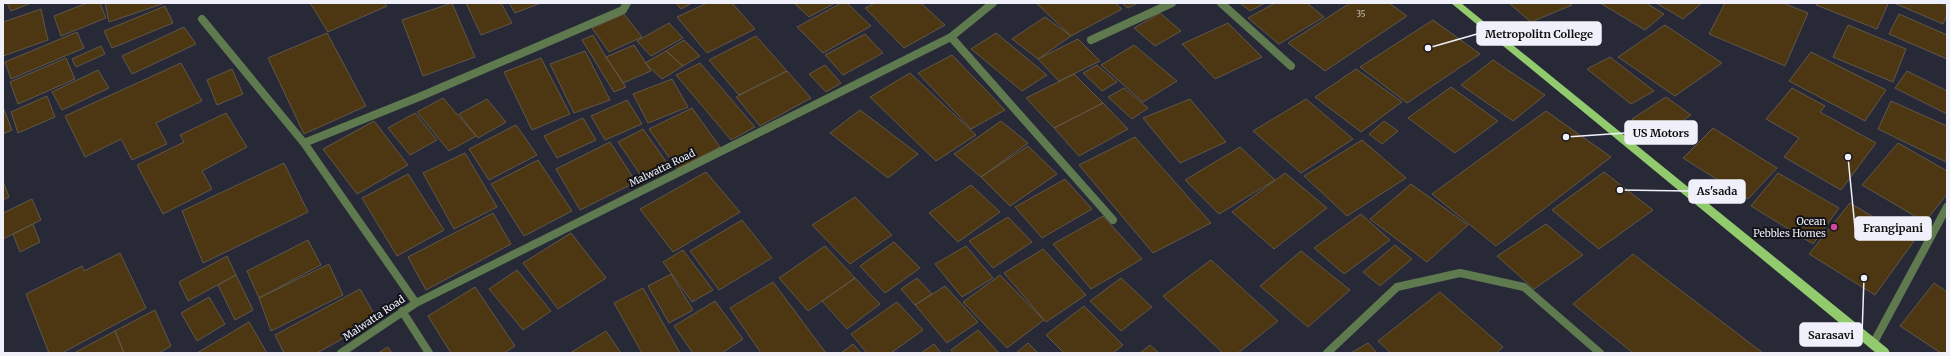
<svg xmlns="http://www.w3.org/2000/svg" width="1950" height="356" font-family="Merriweather,serif">
	<rect width="100%" height="100%" fill="#282936"/>
	<!-- building -->
	<path fill="#4c3712" stroke="#60574a" d="M 7,3 L 31,3 L 11,11 Z
		M 87,3 L 100,3 L 106,18 L 61,36 L 54,16 Z
		M 105,3 L 165,3 L 109,22 Z
		M 310,3 L 384,3 L 387,6 L 328,32 Z
		M 452,3 L 475,57 L 423,76 L 402,20 Z
		M 466,3 L 501,3 L 512,23 L 481,35 Z
		M 509,3 L 541,3 L 515,13 Z
		M 676,3 L 692,3 L 681,9 Z
		M 707,3 L 732,3 L 755,29 L 707,53 L 677,17 Z
		M 794,3 L 835,3 L 809,17 Z
		M 841,3 L 847,3 L 871,26 L 823,53 L 797,27 Z
		M 875,3 L 921,3 L 945,25 L 904,48 L 865,8 Z
		M 1036,3 L 1115,3 L 1122,9 L 1071,36 Z
		M 1122,3 L 1138,3 L 1128,8 Z
		M 1240,3 L 1265,3 L 1250,11 Z
		M 1275,3 L 1307,3 L 1324,17 L 1279,44 L 1248,18 Z
		M 1350,3 L 1389,3 L 1407,16 L 1325,71 L 1288,43 Z
		M 1509,3 L 1569,3 L 1572,5 L 1531,22 Z
		M 1600,3 L 1646,3 L 1664,14 L 1645,30 Z
		M 1656,3 L 1702,3 L 1683,19 Z
		M 1725,3 L 1783,3 L 1808,13 L 1785,66 L 1709,34 Z
		M 1817,3 L 1886,3 L 1888,4 L 1877,29 L 1816,5 Z
		M 1894,3 L 1941,3 L 1947,6 L 1947,15 L 1943,24 Z
		M 165,6 L 173,23 L 112,48 L 104,31 Z
		M 41,9 L 48,40 L 3,56 L 3,22 Z
		M 1160,13 L 1181,31 L 1155,46 L 1134,28 Z
		M 624,14 L 642,37 L 609,52 L 592,28 Z
		M 1899,14 L 1947,35 L 1947,59 L 1889,34 Z
		M 1045,17 L 1071,36 L 1038,59 L 1012,39 Z
		M 1433,20 L 1480,54 L 1407,103 L 1360,67 Z
		M 669,23 L 683,38 L 651,56 L 637,41 Z
		M 1228,23 L 1262,57 L 1215,79 L 1182,44 Z
		M 1665,25 L 1722,63 L 1675,96 L 1618,57 Z
		M 1848,25 L 1906,49 L 1893,82 L 1833,57 Z
		M 184,27 L 196,44 L 132,74 L 122,56 Z
		M 77,32 L 84,48 L 11,79 L 5,62 Z
		M 327,33 L 366,106 L 304,134 L 268,58 Z
		M 996,33 L 1047,75 L 1022,91 L 971,49 Z
		M 865,34 L 883,53 L 843,75 L 825,55 Z
		M 593,35 L 606,57 L 626,87 L 614,92 L 582,40 Z
		M 756,36 L 787,71 L 739,95 L 709,60 Z
		M 1078,39 L 1100,61 L 1059,81 L 1038,59 Z
		M 684,40 L 700,56 L 683,66 L 666,51 Z
		M 634,45 L 651,71 L 623,83 L 606,57 Z
		M 1134,45 L 1177,81 L 1143,102 L 1101,65 Z
		M 101,46 L 105,54 L 76,67 L 72,59 Z
		M 585,51 L 610,100 L 574,113 L 550,64 Z
		M 666,51 L 683,66 L 662,79 L 645,63 Z
		M 1811,52 L 1886,90 L 1865,121 L 1789,81 Z
		M 952,55 L 1005,110 L 971,129 L 918,73 Z
		M 1610,57 L 1654,91 L 1631,104 L 1587,69 Z
		M 66,58 L 75,79 L 18,104 L 10,82 Z
		M 541,58 L 570,114 L 532,130 L 504,72 Z
		M 1493,60 L 1545,95 L 1513,121 L 1461,85 Z
		M 181,63 L 202,101 L 156,123 L 167,144 L 132,160 L 121,139 L 85,157 L 65,116 Z
		M 700,63 L 755,127 L 731,140 L 676,75 Z
		M 825,65 L 841,83 L 826,92 L 809,74 Z
		M 1097,65 L 1117,82 L 1102,91 L 1083,73 Z
		M 232,69 L 243,94 L 217,105 L 207,80 Z
		M 1356,69 L 1402,102 L 1361,132 L 1315,97 Z
		M 98,70 L 109,88 L 62,110 L 52,92 Z
		M 787,71 L 811,98 L 760,126 L 736,97 Z
		M 1907,71 L 1947,91 L 1947,114 L 1895,88 Z
		M 910,73 L 976,135 L 936,161 L 870,97 Z
		M 1074,74 L 1103,103 L 1054,128 L 1026,98 Z
		M 672,79 L 688,107 L 648,123 L 633,94 Z
		M 1451,87 L 1498,121 L 1455,153 L 1408,118 Z
		M 1124,88 L 1148,108 L 1132,119 L 1108,97 Z
		M 1792,88 L 1825,106 L 1820,112 L 1876,143 L 1841,190 L 1784,157 L 1799,138 L 1766,119 Z
		M 47,96 L 55,117 L 18,133 L 11,112 Z
		M 1666,97 L 1691,115 L 1657,138 L 1632,119 Z
		M 443,98 L 476,136 L 449,151 L 417,112 Z
		M 487,99 L 506,122 L 478,138 L 459,114 Z
		M 1190,99 L 1226,142 L 1180,163 L 1143,118 Z
		M 1306,99 L 1353,139 L 1301,173 L 1253,131 Z
		M 627,100 L 642,124 L 605,140 L 591,116 Z
		M 1891,101 L 1947,126 L 1946,162 L 1878,129 Z
		M 1103,103 L 1128,129 L 1079,156 L 1054,128 Z
		M 3,107 L 12,130 L 3,134 Z
		M 692,108 L 720,147 L 677,169 L 649,129 Z
		M 860,110 L 918,154 L 888,178 L 830,133 Z
		M 1546,111 L 1611,157 L 1496,246 L 1432,194 Z
		M 226,113 L 247,147 L 202,171 L 212,189 L 163,214 L 137,165 L 184,142 L 180,135 Z
		M 415,113 L 437,140 L 410,155 L 388,128 Z
		M 583,118 L 596,140 L 557,158 L 544,136 Z
		M 374,121 L 408,165 L 357,194 L 323,149 Z
		M 1001,121 L 1028,143 L 981,177 L 954,154 Z
		M 1384,121 L 1398,131 L 1382,144 L 1369,134 Z
		M 516,125 L 537,155 L 489,180 L 469,149 Z
		M 1713,128 L 1777,168 L 1748,199 L 1683,158 Z
		M 643,129 L 670,167 L 644,180 L 618,142 Z
		M 1135,137 L 1211,223 L 1153,253 L 1079,165 Z
		M 1362,140 L 1406,178 L 1347,216 L 1304,176 Z
		M 610,142 L 636,182 L 580,210 L 556,169 Z
		M 1898,143 L 1947,171 L 1947,194 L 1925,222 L 1862,185 Z
		M 1028,146 L 1057,174 L 1010,206 L 981,177 Z
		M 1240,147 L 1275,180 L 1219,214 L 1185,180 Z
		M 465,153 L 497,207 L 454,229 L 423,173 Z
		M 538,160 L 572,211 L 524,236 L 491,184 Z
		M 284,163 L 308,212 L 203,263 L 182,211 Z
		M 706,172 L 740,212 L 673,252 L 640,209 Z
		M 1604,172 L 1653,210 L 1599,249 L 1552,210 Z
		M 1285,173 L 1327,208 L 1274,249 L 1232,212 Z
		M 1778,173 L 1839,208 L 1813,244 L 1751,206 Z
		M 408,174 L 444,230 L 397,256 L 362,198 Z
		M 1065,179 L 1092,209 L 1042,238 L 1015,207 Z
		M 3,181 L 9,197 L 3,200 Z
		M 1411,184 L 1468,225 L 1427,262 L 1370,219 Z
		M 971,185 L 1000,212 L 958,242 L 929,213 Z
		M 855,197 L 892,235 L 850,264 L 812,225 Z
		M 32,199 L 41,220 L 3,239 L 3,213 Z
		M 1850,203 L 1914,241 L 1875,295 L 1809,254 Z
		M 493,213 L 511,244 L 426,290 L 408,257 Z
		M 1361,214 L 1390,240 L 1344,274 L 1314,248 Z
		M 1103,216 L 1142,259 L 1091,289 L 1053,244 Z
		M 1008,217 L 1032,242 L 993,268 L 969,241 Z
		M 742,220 L 772,258 L 719,290 L 690,251 Z
		M 33,224 L 40,242 L 20,252 L 13,234 Z
		M 1546,224 L 1583,255 L 1534,289 L 1497,256 Z
		M 571,233 L 606,278 L 558,309 L 523,263 Z
		M 308,240 L 321,265 L 259,298 L 247,271 Z
		M 894,242 L 920,268 L 885,293 L 860,266 Z
		M 1395,245 L 1412,259 L 1380,286 L 1363,272 Z
		M 825,246 L 855,278 L 808,311 L 779,278 Z
		M 966,246 L 993,278 L 962,297 L 935,264 Z
		M 1043,249 L 1086,295 L 1046,322 L 1004,273 Z
		M 683,250 L 713,290 L 692,302 L 663,262 Z
		M 1301,251 L 1350,290 L 1308,327 L 1260,286 Z
		M 120,253 L 146,308 L 62,353 L 49,353 L 26,294 L 82,266 L 84,271 Z
		M 1633,254 L 1763,353 L 1633,353 L 1573,304 Z
		M 227,256 L 236,275 L 188,301 L 179,282 Z
		M 1211,260 L 1278,321 L 1238,353 L 1223,353 L 1163,296 Z
		M 329,264 L 343,295 L 271,331 L 259,298 Z
		M 517,270 L 551,311 L 523,330 L 489,289 Z
		M 671,274 L 693,310 L 669,323 L 648,286 Z
		M 236,275 L 253,310 L 235,320 L 218,285 Z
		M 1000,275 L 1044,320 L 1007,348 L 963,302 Z
		M 855,278 L 880,304 L 847,329 L 822,301 Z
		M 917,278 L 932,294 L 915,305 L 901,289 Z
		M 1121,278 L 1152,307 L 1121,331 L 1090,301 Z
		M 773,282 L 826,353 L 761,353 L 730,308 Z
		M 1934,283 L 1947,292 L 1947,353 L 1941,353 L 1900,326 Z
		M 945,286 L 978,322 L 947,343 L 915,305 Z
		M 475,287 L 515,346 L 504,353 L 451,353 L 428,316 Z
		M 643,288 L 680,353 L 642,353 L 614,303 Z
		M 360,289 L 377,319 L 317,353 L 284,353 L 275,335 Z
		M 1440,292 L 1503,347 L 1496,353 L 1391,353 L 1378,341 Z
		M 209,297 L 225,324 L 197,341 L 181,313 Z
		M 715,301 L 743,339 L 722,353 L 693,353 L 674,326 Z
		M 897,302 L 923,330 L 891,353 L 867,353 L 851,334 Z
		M 1084,306 L 1123,345 L 1113,353 L 1064,353 L 1046,335 Z
		M 155,310 L 171,346 L 159,353 L 124,353 L 115,331 Z
		M 249,322 L 267,353 L 197,353 Z
		M 978,330 L 999,353 L 953,353 L 951,350 Z
		M 115,331 L 124,353 L 74,353 Z
		M 606,331 L 621,353 L 570,353 Z
		M 1028,343 L 1038,353 L 1016,353 Z
		M 1368,343 L 1377,353 L 1351,353 Z
		M 853,344 L 861,353 L 841,353 Z
		M 934,344 L 941,353 L 921,353 Z
		M 1150,345 L 1159,353 L 1140,353 Z
		M 388,347 L 392,353 L 378,353 Z"/>
	<g fill="none" stroke-linecap="round" stroke-linejoin="round">
		<!-- street -->
		<path stroke="#5f7a4f" stroke-width="8" d="M 1221,3 L 1291,66
			M 202,19 L 304,143 L 416,303
			M 951,37 L 1113,220
			M 1091,40 L 1172,3
			M 304,143 L 419,97 L 623,10 L 627,3
			M 402,311 L 429,353
			M 1873,344 L 1947,207
			M 341,353 L 416,303 L 951,37 L 993,3
			M 1327,353 L 1397,287 L 1460,273 L 1524,287 L 1600,353"/>
		<!-- primary -->
		<path fill="#92cb6e" fill-rule="evenodd" d="M 1451,3 L 1461,3 L 1888,349 L 1890,353 L 1876,353 Z"/>
	</g>
	<!-- markers -->
	<circle fill="#d1479c" stroke="#121218" stroke-width="1.5" cx="1834" cy="227" r="4"/>
	<g text-anchor="middle" dominant-baseline="central" stroke-width="4" stroke-linejoin="round" paint-order="stroke">
		<!-- number labels -->
		<g font-size="8" fill="#c6c2bf">
			<text x="1361" y="14">35</text>
		</g>
		<!-- street labels -->
		<g font-size="10" fill="#eff0f9" stroke="#121218">
			<text transform="translate(662 168) rotate(-26)">Malwatta Road</text>
			<text transform="translate(374 318) rotate(-34)">Malwatta Road</text>
		</g>
		<!-- poi labels -->
		<g font-size="10" fill="#eff0f9" stroke="#121218" text-anchor="end">
			<text x="1826" y="221">Ocean<tspan x="1826" dy="12">Pebbles Homes</tspan></text>
		</g>
	</g>
	<!-- callouts -->
	<path fill="none" stroke="#eff0f9" stroke-width="1.5" d="M1428 48L1477 34M1566 137L1625 133M1620 190L1689 191M1848 157L1855 228M1864 278L1862 335"/>
	<g fill="#eff0f9" stroke="#121218" stroke-width="1.5">
		<circle cx="1428" cy="48" r="4"/>
		<circle cx="1566" cy="137" r="4"/>
		<circle cx="1620" cy="190" r="4"/>
		<circle cx="1848" cy="157" r="4"/>
		<circle cx="1864" cy="278" r="4"/>
	</g>
	<g fill="#eff0f9" stroke="#eff0f9" stroke-width="1.5">
		<rect x="1477" y="22" width="124" height="23" rx="4"/>
		<rect x="1625" y="121" width="72" height="23" rx="4"/>
		<rect x="1689" y="180" width="56" height="23" rx="4"/>
		<rect x="1855" y="217" width="76" height="23" rx="4"/>
		<rect x="1800" y="323" width="62" height="23" rx="4"/>
	</g>
	<g font-size="11" text-anchor="middle" font-weight="bold" fill="#111">
		<text x="1539" y="38">Metropolitn College</text>
		<text x="1661" y="137">US Motors</text>
		<text x="1717" y="195">As'sada</text>
		<text x="1893" y="232">Frangipani</text>
		<text x="1831" y="339">Sarasavi</text>
	</g>
	<!-- border -->
	<rect width="1950" height="356" fill="none" stroke="#eff0f9" stroke-width="8"/>
</svg>
